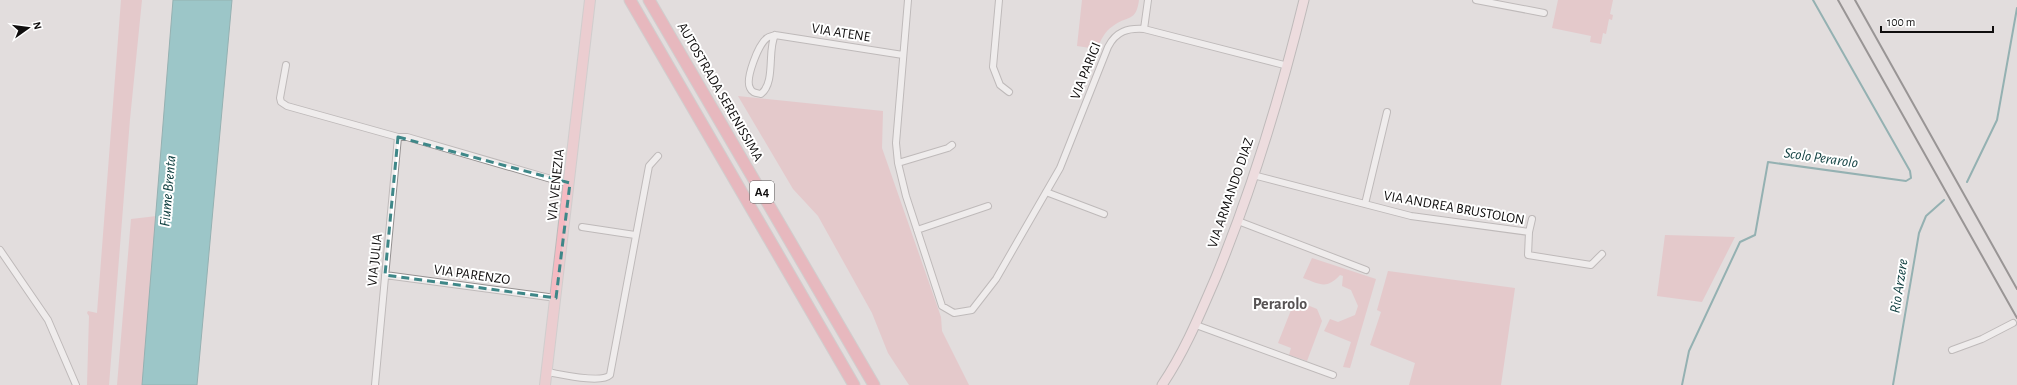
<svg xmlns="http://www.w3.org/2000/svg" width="2017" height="385" font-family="'Alegreya Sans',sans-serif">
	<rect width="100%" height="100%" fill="#e2dddd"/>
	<!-- green -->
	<path fill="#e6b1b7" d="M 121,0 L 142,0 L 130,119 L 109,385 L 87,385 L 89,316 L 87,313 L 88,311 L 97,313 Z
		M 1082,0 L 1139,0 C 1136,23 1127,15 1113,26 C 1104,32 1101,40 1097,49 L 1077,46 Z
		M 1558,0 L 1613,0 L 1610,14 L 1613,15 L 1612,20 L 1609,19 L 1606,34 L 1603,33 L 1601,44 L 1590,42 L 1591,36 L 1552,28 Z
		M 738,96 L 883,111 L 882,148 L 941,317 L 942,331 L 969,385 L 909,385 L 888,353 L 872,313 L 818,216 L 793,189 Z
		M 157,216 L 142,385 L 117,385 L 131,219 Z
		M 1665,235 L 1735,237 L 1702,302 L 1657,296 Z
		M 1312,258 L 1376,279 L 1350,368 L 1343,367 L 1351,342 L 1324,331 L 1330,319 L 1338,322 L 1355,315 L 1358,306 L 1351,290 L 1342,286 L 1343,276 L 1340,275 C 1326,290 1320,284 1303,278 Z
		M 1388,271 L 1515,288 L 1501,385 L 1409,385 L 1415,363 L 1370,345 L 1381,312 L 1377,310 Z
		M 1295,300 L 1317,309 L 1322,321 L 1307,361 L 1289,355 L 1291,348 L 1278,343 Z"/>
	<!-- water -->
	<path fill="#48acaf" stroke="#377c7e" d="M 173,0 L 232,0 L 197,385 L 142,385 Z"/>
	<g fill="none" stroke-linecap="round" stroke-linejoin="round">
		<!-- stream -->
		<path stroke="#377c7e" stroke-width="2" d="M 1967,182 L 1997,120 L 2017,8
			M 1682,385 L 1689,351 L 1740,242 L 1755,235 L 1768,162 L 1906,181 L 1911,178 L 1910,171 L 1813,0
			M 1893,385 L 1919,233 L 1926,216 L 1944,200"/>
		<defs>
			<path id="street" d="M 908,0 L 896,143 L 898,163 L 906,196 L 942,306 L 954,313 L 972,310 L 996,279 L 1060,168 L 1108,47 C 1116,31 1128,28 1144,29 L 1288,66
				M 999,0 L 993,67 L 1000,85 L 1009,92
				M 1476,0 L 1544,13
				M 1144,29 L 1148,0
				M 775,35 C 767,50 776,82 761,94 C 756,93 752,93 750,88 C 745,79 758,45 767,38 C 769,36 773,36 775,35 L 903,55
				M 286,65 L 280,98 L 281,102 L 287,106 L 398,137 L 407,137 L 558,181 L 570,183
				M 898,163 L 948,148 L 952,145
				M 1253,175 L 1411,216 L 1529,232 L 1528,255 L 1591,265 L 1602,254
				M 1046,192 L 1104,214
				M 1365,204 L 1387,112
				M 1238,221 L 1366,270
				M 582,227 L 635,235
				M 917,230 L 988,206
				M 1529,232 L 1532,219
				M 0,250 L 48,320 L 76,385
				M 385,275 L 556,298
				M 1196,325 L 1333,375
				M 1952,350 L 1982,339 L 2013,323
				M 547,372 C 560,374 601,384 610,375 L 649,166 L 658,156
				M 375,385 L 398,137"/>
			<path id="secondary" d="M 1162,385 C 1185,351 1200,314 1216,277 C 1253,187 1281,94 1304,0"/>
			<path id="primary" d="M 545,385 L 590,0"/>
			<path id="highway" d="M 630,0 L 854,385
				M 649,0 L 874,385"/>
		</defs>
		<!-- street casing -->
		<use href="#street" stroke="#949090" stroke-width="8"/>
		<!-- secondary casing -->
		<use href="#secondary" stroke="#949090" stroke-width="11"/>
		<!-- primary casing -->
		<use href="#primary" stroke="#bcbbbb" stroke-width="12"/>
		<!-- highway casing -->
		<use href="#highway" stroke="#bcbbbb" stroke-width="13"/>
		<!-- street -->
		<use href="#street" stroke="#fff" stroke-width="6"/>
		<!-- secondary -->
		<use href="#secondary" stroke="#fadce1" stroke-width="9"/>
		<!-- primary -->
		<use href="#primary" stroke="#f5bac2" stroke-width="10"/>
		<!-- highway -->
		<use href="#highway" stroke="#ee8c9a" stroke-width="11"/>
		<!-- rail -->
		<path stroke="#413f3f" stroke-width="2" d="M 1838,0 L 2017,318
			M 1855,0 L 2017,289"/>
	</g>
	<!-- marked area -->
	<path d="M0 0H2017V385H0ZM 398,137 L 570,183 L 556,298 L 385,275 Z" fill="#e2dddd" fill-opacity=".55" fill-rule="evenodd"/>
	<path fill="none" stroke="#3e8788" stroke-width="3" stroke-dasharray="8 5" stroke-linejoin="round" d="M 398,137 L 570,183 L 556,298 L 385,275 Z"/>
	<g text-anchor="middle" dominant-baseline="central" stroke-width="4" stroke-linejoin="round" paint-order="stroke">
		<!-- shield labels -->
		<rect fill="#fff" stroke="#575656" stroke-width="1" x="750" y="181" width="24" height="22" rx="3"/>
		<g font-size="13" font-weight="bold" fill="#0f0d0d">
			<text x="762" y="192">A4</text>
		</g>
		<!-- street labels -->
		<g font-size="14" fill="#0f0d0d" stroke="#fff">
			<text transform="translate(841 33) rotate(9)">VIA ATENE</text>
			<text transform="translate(1086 71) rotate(-68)">VIA PARIGI</text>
			<text transform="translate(720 92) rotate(60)">AUTOSTRADA SERENISSIMA</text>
			<text transform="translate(556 185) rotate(-84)">VIA VENEZIA</text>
			<text transform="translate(1231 193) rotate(-71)">VIA ARMANDO DIAZ</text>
			<text transform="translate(1454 208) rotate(10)">VIA ANDREA BRUSTOLON</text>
			<text transform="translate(375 260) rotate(-84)">VIA JULIA</text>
			<text transform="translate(472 275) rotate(8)">VIA PARENZO</text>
		</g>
		<!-- water labels -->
		<g font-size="15" font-style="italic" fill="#114041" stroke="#fff">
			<text transform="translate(1821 158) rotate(8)">Scolo Perarolo</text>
			<text transform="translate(168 191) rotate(-85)">Fiume Brenta</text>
			<text transform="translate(1899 286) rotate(-81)">Rio Arzere</text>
		</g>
		<!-- quarter labels -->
		<g font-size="16" font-weight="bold" fill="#565253" stroke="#fff">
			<text x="1280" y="304">Perarolo</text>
		</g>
	</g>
	<!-- north arrow -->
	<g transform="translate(28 28) rotate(76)" stroke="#ffffff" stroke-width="3" paint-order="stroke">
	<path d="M0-3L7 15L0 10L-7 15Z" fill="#0f0d0d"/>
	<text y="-6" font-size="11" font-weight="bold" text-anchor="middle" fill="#0f0d0d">N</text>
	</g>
	<!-- scale -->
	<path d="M1881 26v6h112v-6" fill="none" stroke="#0f0d0d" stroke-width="2"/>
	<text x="1887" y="26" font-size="12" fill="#0f0d0d" stroke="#ffffff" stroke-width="3" paint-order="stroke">100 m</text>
</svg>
